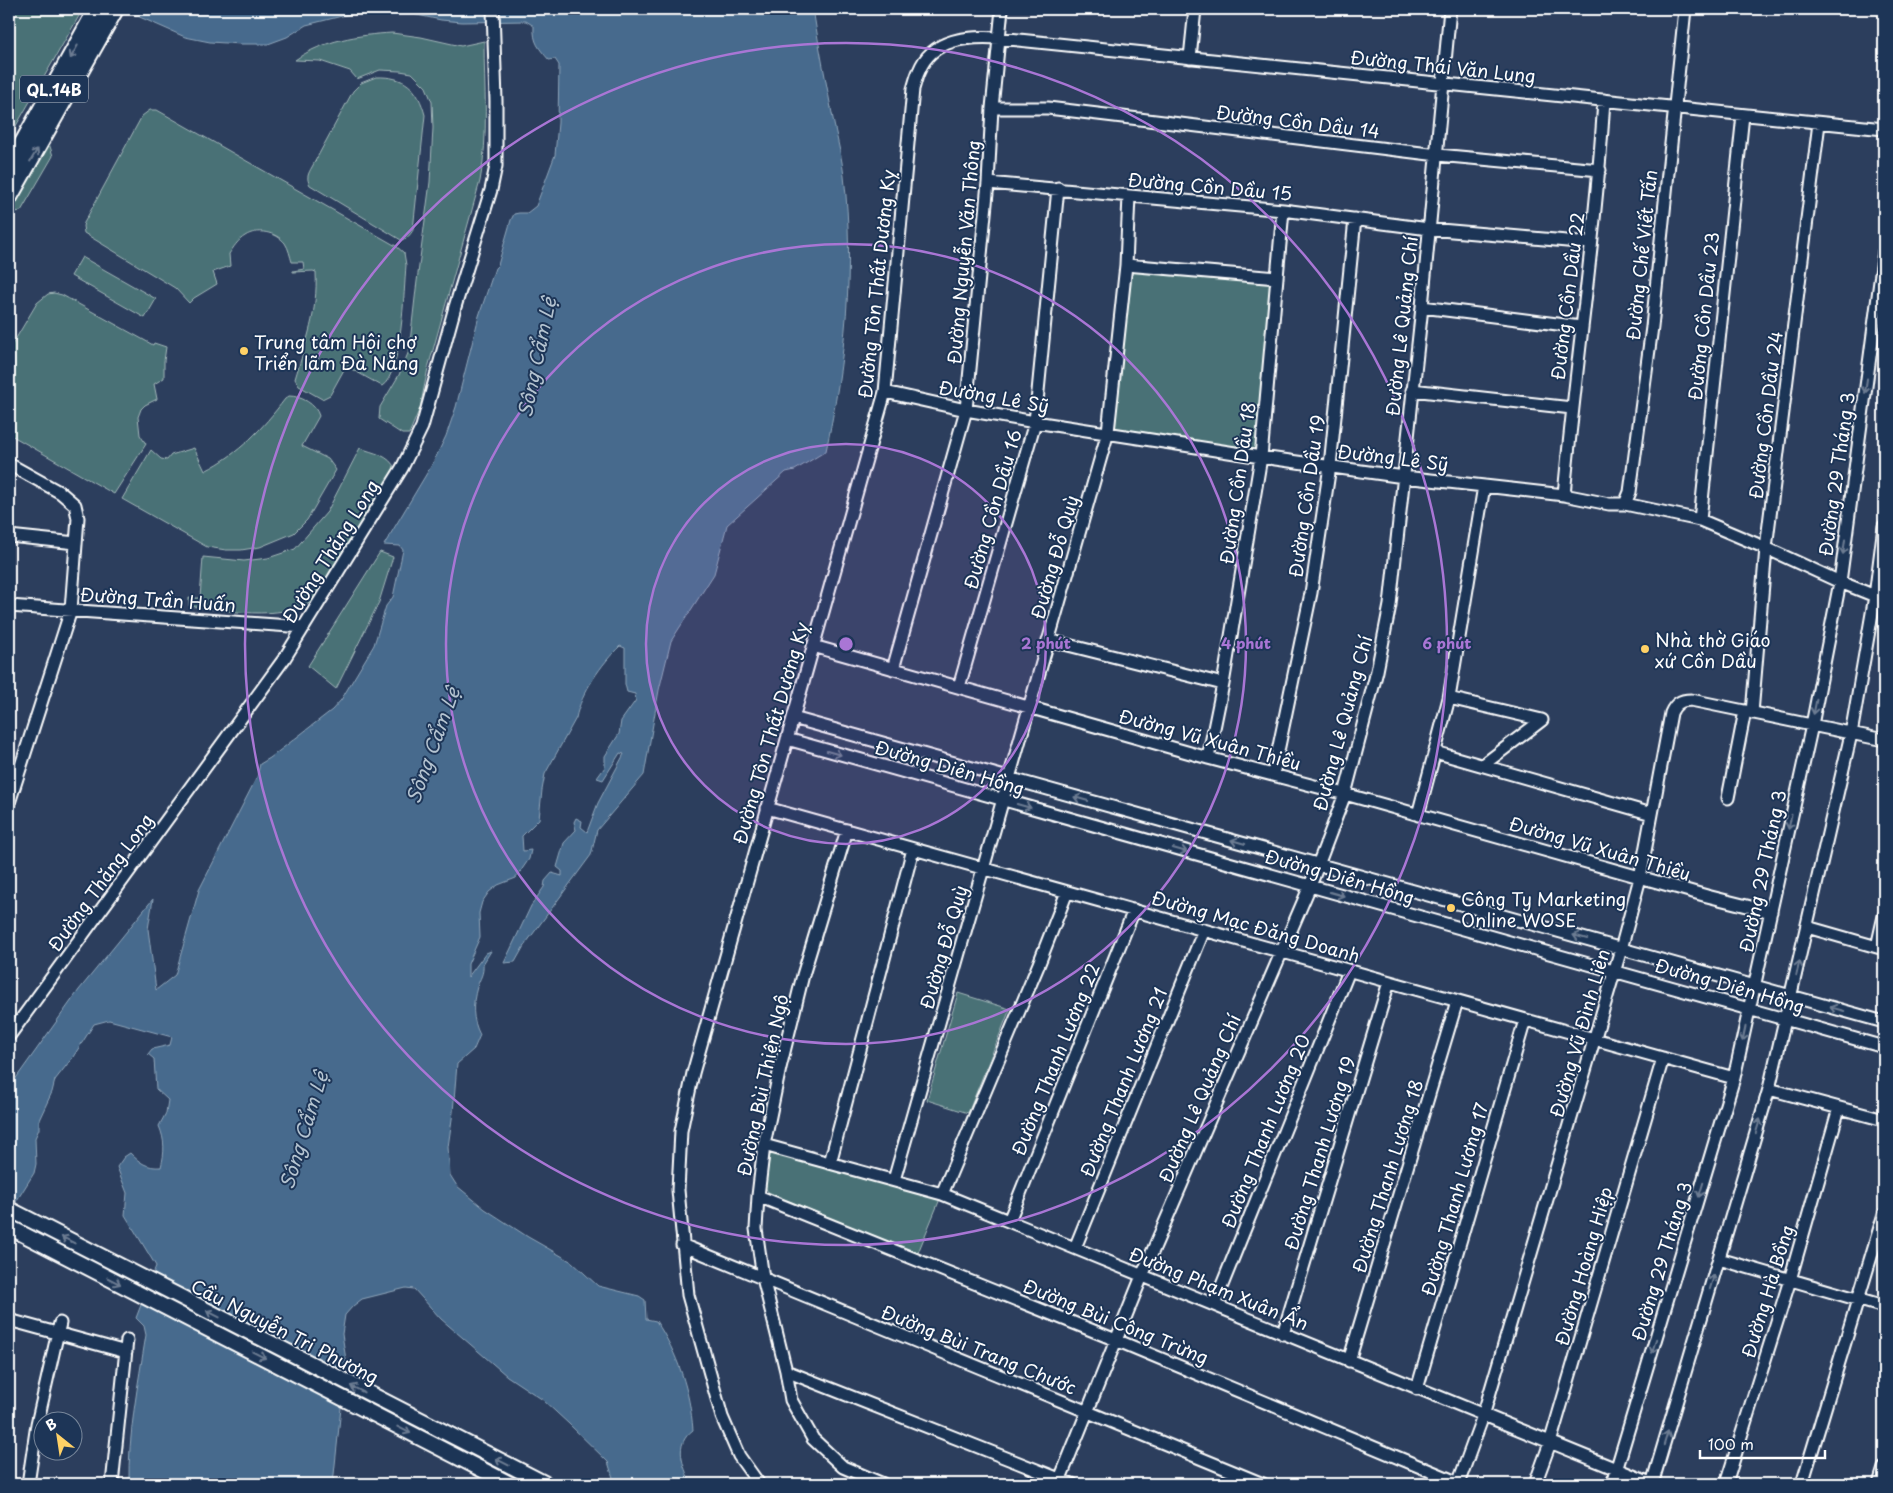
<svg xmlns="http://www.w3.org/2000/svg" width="1893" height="1493" font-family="'Playpen Sans',sans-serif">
	<rect width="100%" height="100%" fill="#2c3e5d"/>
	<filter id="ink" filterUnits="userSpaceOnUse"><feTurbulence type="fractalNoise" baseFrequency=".02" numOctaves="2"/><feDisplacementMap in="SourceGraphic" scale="10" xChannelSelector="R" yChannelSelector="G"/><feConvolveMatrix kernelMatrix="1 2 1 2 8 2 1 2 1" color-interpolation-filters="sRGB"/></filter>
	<g filter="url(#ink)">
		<!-- green -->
		<path fill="#487176" stroke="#a4b8ba" d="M 9,9 L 83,9 L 9,138 Z
			M 392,33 L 421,37 L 461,46 L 484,41 C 484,88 489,135 480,181 L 428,368 L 420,408 L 409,434 L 402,434 L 379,419 L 380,407 L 399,375 L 409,351 L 416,289 L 430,182 L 433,128 L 432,102 L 426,87 L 412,73 L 400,71 L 380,70 L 357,79 L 350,71 L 320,61 L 295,60 C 323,40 358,35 392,33 Z
			M 376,77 C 405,76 418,88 425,115 L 413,230 C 410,235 407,239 401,240 L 310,185 C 306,178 308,174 312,167 L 353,91 L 361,83 Z
			M 150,110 L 157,110 L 396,246 L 404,253 L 406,265 C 404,289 402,374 382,386 L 346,366 L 330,395 L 322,399 L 299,386 L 295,379 C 306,342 318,312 316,272 L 313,271 L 293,272 L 293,271 L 304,269 L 303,262 L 292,262 C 290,256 289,249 285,243 C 276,232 257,228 245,236 C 238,240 233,248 229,254 L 230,266 L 213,272 L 217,284 L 194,298 L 189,303 L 175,288 L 84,233 L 83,226 L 84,223 L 142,116 Z
			M 48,140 L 53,156 L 21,211 L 9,213 Z
			M 82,257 L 156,299 L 145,318 L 71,276 Z
			M 1126,265 L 1277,278 L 1261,457 L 1108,432 Z
			M 54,293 L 62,295 L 153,345 L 154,343 L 166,347 L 164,361 L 164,378 L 154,384 L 157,399 L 145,405 L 141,409 L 138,417 L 140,435 L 146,444 L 114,494 L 9,434 L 9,350 L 37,303 L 48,294 Z
			M 289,396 C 301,396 316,404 319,416 L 302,446 L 328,459 L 336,470 L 307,520 L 294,533 L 260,547 L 241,550 L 226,550 L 207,547 L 122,499 L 151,450 L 161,459 L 167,460 L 171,455 L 194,448 L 205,471 C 240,453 262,429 285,399 Z
			M 360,448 C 373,453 390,455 395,469 L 314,601 C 275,621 231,611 189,606 L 189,598 L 200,598 L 203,557 L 244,561 L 268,558 L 295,549 L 327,512 Z
			M 380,552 L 393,557 L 379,602 L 336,689 L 308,666 Z
			M 958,993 L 1010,1009 L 968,1113 L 927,1100 Z
			M 776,1151 L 940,1199 L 917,1255 L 768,1192 L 765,1187 L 770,1154 Z"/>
		<!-- water -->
		<path fill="#466b8d" stroke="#90a6bb" d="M 127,9 L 813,9 C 819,48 827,86 834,124 C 838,142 842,159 844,176 C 855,269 845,361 826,451 L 795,470 L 786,472 L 727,525 L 714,574 L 671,641 L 659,690 L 644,775 L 597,830 L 591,855 L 524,946 L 515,962 L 504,963 L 531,906 L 544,887 L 545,881 L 552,873 L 562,876 L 562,871 L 557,867 L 564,843 L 576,830 L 574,822 L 576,818 L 582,821 L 581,827 L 587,832 L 598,803 L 624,754 L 620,753 L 603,780 L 597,778 L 605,767 L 605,756 L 619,734 L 621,721 L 636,700 L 635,694 L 627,692 L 625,684 L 625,648 L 620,646 C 602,663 581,693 576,718 L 545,774 L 542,790 L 539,819 L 522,836 L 523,851 L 531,850 L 529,859 L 516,878 L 498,885 L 489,892 L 482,902 L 479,913 L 480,937 L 468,964 L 468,977 L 486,953 L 491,951 L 483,964 C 484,974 480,978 477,987 C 472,1005 472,1019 480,1035 L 474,1049 L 457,1064 L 453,1112 L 448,1147 L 450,1175 L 457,1186 L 485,1209 L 528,1237 L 572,1262 L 598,1286 L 639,1296 L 645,1300 L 646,1319 L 656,1321 C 678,1354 690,1391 693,1430 C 673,1445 683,1465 691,1484 L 615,1484 L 608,1462 L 569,1424 L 543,1400 L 507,1376 L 441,1319 L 414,1289 L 406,1288 L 362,1299 L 353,1306 L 345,1315 L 342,1334 L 346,1360 L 333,1484 L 129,1484 C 128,1434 138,1385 146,1335 L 144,1326 L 136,1318 L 156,1266 L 125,1215 L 127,1193 L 117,1167 L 124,1157 L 130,1153 C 140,1163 147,1168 161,1167 C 165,1152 165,1140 159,1126 L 166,1113 L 168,1100 L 156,1089 L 154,1059 L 148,1054 L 152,1049 L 170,1045 L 172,1037 L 109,1020 L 94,1024 L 73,1057 L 55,1080 L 52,1092 L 39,1120 L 39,1129 L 35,1138 L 36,1164 L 34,1173 L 9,1213 L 9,1088 L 79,990 L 153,899 L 148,929 L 156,990 L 175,975 L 199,890 L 257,777 L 260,764 L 270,758 L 332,710 L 341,700 L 374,645 L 386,606 L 393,597 L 403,550 L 400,546 L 384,545 L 433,463 L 446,436 L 456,407 L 479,316 L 495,268 L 498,265 L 511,220 L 514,214 L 519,213 L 527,213 L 536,206 L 555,155 L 558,123 L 559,65 L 555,59 L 549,60 C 539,48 533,43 534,26 L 526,21 L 462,22 L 441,20 L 398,11 L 358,12 L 306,25 L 287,37 L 268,44 L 241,44 L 210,42 L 185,37 L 135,15 Z"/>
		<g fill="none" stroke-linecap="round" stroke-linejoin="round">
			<defs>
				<path id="minor" d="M 1190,58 L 1195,9
					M 992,108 L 1048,108 L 1438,155 L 1600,170
					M 988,183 L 1283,210 L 1429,229 L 1590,243
					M 1126,265 L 1277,278
					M 1422,307 L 1581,327
					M 1412,390 L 1572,408
					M 885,392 L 966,410 L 1035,422 L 1261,457 L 1404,477 L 1564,495 L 1609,504 L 1625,504 L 1700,520 L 1766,548 L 1840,582 L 1875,596 L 1884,598
					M 9,464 L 61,493 L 75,505 L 78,518 L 71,610 L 9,803
					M 1564,495 C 1576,363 1596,232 1604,100
					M 1625,504 L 1630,492 L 1652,327 L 1685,9
					M 1700,520 L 1743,115
					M 9,536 L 76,543
					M 9,606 L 304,627
					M 1048,640 L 1223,684
					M 813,646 L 1208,758 L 1345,794 L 1707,896 L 1771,912
					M 893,669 L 966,410 L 988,183 L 992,108 L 1002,9
					M 959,687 L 1035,422 L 1058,188
					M 1449,698 L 1542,720 L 1483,765
					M 1752,713 L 1766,548 L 1819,123
					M 793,718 L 1884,1022
					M 787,739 L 1884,1047
					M 1435,752 L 1652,814
					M 1208,758 L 1223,684 L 1261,457 L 1283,210
					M 1273,775 L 1311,593 L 1330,466 L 1355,219
					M 1728,798 L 1745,711
					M 767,808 L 1734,1078
					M 1418,815 L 1449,698 L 1484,486
					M 847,830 L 803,975 L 780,1068 L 764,1145 L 758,1196 L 756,1229 L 763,1278 L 786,1371 L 791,1400 L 813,1439 L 843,1467 L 883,1484
					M 1807,927 L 1884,949
					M 1877,947 L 1884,916
					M 9,1036 L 284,659 L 402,468 L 422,427 L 455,307 L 491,190 L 496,166 L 496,101 L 493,9
					M 1769,1089 L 1884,1120
					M 764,1145 L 942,1194 L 1653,1484
					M 830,1163 L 913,849
					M 894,1180 L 1108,432 L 1126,265 L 1129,196
					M 942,1194 L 1038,966 L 1067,892
					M 758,1196 L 1116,1340 L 1459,1483
					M 1009,1221 L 1134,910
					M 682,1245 L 1263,1484
					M 1075,1248 L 1204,930
					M 1719,1259 L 1884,1307
					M 1214,1305 L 1349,971
					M 9,1320 L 126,1352
					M 1283,1334 L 1389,982
					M 1349,1361 L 1457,1001
					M 786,1371 L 1072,1484
					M 1417,1389 L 1525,1020
					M 28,1484 L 37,1424 L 60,1323
					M 112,1484 L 127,1340
					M 759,1484 L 739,1456 L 722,1417 L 688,1295 L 678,1190 L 681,1131 L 693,1073 L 885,392 L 913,89 C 915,83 916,77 919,71 C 932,38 969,36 999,38 L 1884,129
					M 1058,1484 L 1142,1276 L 1310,886 L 1345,794 L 1377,671 L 1390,605 L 1422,307 L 1450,9
					M 1458,1484 L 1483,1416 L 1621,949 L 1640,878 L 1671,713 C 1675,704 1680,700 1691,700 L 1884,740
					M 1535,1484 L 1550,1443 L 1663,1058
					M 1612,1484 L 1734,1078 L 1812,725 L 1840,582 L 1884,251
					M 1652,1484 L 1769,1089 L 1851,734 L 1875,596 L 1884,526
					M 1726,1484 L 1790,1280 L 1839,1108
					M 1802,1484 L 1884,1214
					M 1879,1484 L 1884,1468"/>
				<path id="major" d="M 9,1209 L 546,1484
					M 9,1227 L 510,1484"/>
				<path id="highway" d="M 9,168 L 97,9
					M 9,197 L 115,9"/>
			</defs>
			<!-- minor casing -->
			<use href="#minor" stroke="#fff" stroke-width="15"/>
			<!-- major casing -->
			<use href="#major" stroke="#fff" stroke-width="18"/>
			<!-- highway casing -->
			<use href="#highway" stroke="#fff" stroke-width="20"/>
			<!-- minor -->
			<use href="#minor" stroke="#1d3557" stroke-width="11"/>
			<!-- major -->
			<use href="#major" stroke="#1d3557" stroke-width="14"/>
			<!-- highway -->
			<use href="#highway" stroke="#1d3557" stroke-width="16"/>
		</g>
		<!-- one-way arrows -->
		<defs><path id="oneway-shaft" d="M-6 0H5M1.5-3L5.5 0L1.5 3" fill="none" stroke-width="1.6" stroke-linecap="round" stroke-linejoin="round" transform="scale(1.25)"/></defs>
		<g stroke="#6c7c92">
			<use href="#oneway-shaft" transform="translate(74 52) rotate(119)"/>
			<use href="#oneway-shaft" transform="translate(34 155) rotate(-59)"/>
			<use href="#oneway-shaft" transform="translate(1866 386) rotate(98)"/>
			<use href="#oneway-shaft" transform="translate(1844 547) rotate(98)"/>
			<use href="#oneway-shaft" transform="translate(1815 707) rotate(101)"/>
			<use href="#oneway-shaft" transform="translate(834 753) rotate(16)"/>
			<use href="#oneway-shaft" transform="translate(1081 799) rotate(-164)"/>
			<use href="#oneway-shaft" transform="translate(1024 806) rotate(16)"/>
			<use href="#oneway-shaft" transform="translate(1790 822) rotate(102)"/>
			<use href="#oneway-shaft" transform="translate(1238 842) rotate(-164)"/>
			<use href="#oneway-shaft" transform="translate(1180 850) rotate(16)"/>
			<use href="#oneway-shaft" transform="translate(1337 894) rotate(16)"/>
			<use href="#oneway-shaft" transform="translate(1580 937) rotate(-164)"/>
			<use href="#oneway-shaft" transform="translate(1798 968) rotate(-77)"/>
			<use href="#oneway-shaft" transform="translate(1837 1009) rotate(-165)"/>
			<use href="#oneway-shaft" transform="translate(1744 1034) rotate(102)"/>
			<use href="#oneway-shaft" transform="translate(1758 1126) rotate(-73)"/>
			<use href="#oneway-shaft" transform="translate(1701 1190) rotate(107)"/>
			<use href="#oneway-shaft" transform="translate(68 1240) rotate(-153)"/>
			<use href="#oneway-shaft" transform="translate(114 1281) rotate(27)"/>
			<use href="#oneway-shaft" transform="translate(1712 1282) rotate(-73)"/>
			<use href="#oneway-shaft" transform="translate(213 1314) rotate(-153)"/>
			<use href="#oneway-shaft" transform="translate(1654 1346) rotate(107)"/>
			<use href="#oneway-shaft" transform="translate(259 1355) rotate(27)"/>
			<use href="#oneway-shaft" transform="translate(357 1389) rotate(-153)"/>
			<use href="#oneway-shaft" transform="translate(404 1430) rotate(27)"/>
			<use href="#oneway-shaft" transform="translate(1666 1438) rotate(-73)"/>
			<use href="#oneway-shaft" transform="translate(502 1462) rotate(-153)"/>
		</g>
	</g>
	<!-- distance rings -->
	<circle cx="846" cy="644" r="200" fill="#a976d5" fill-opacity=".12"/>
	<g fill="none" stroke="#a976d5" stroke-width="2.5">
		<circle cx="846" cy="644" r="200"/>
		<circle cx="846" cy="644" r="400"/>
		<circle cx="846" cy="644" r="601"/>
	</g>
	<!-- markers -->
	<g fill="#ffd166" stroke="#1d3557" stroke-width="2">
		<circle cx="244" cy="351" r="5"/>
		<circle cx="1645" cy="649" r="5"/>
		<circle cx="1451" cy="908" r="5"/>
	</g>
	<g text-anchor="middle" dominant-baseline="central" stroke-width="4" stroke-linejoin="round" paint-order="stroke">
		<!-- shield labels -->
		<rect fill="#1d3557" stroke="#bbc2cd" stroke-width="1" x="20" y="75.5" width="68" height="27" rx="4"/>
		<g font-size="16" font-weight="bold" fill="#fff">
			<text x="54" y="89">QL.14B</text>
		</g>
		<!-- street labels -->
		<g font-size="18" fill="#fff" stroke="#1d3557">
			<text transform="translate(1443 66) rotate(6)">Đường Thái Văn Lung</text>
			<text transform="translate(1298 121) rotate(7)">Đường Cồn Dầu 14</text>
			<text transform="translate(1210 186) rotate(5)">Đường Cồn Dầu 15</text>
			<text transform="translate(963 252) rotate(-85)">Đường Nguyễn Văn Thông</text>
			<text transform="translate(1641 255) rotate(-84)">Đường Chế Viết Tấn</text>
			<text transform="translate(876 284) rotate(-84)">Đường Tôn Thất Dương Kỵ</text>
			<text transform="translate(1567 296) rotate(-83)">Đường Cồn Dầu 22</text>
			<text transform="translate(1703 316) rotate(-84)">Đường Cồn Dầu 23</text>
			<text transform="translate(1401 326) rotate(-84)">Đường Lê Quảng Chí</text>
			<text transform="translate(994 396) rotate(10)">Đường Lê Sỹ</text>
			<text transform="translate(1765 415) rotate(-83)">Đường Cồn Dầu 24</text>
			<text transform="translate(1393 457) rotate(7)">Đường Lê Sỹ</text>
			<text transform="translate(1836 474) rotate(-82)">Đường 29 Tháng 3</text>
			<text transform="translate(1237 483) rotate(-82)">Đường Cồn Dầu 18</text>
			<text transform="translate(1306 496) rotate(-82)">Đường Cồn Dầu 19</text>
			<text transform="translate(992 509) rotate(-74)">Đường Cồn Dầu 16</text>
			<text transform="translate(330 551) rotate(-58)">Đường Thăng Long</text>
			<text transform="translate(1054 557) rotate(-74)">Đường Đỗ Quỳ</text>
			<text transform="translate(158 599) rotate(4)">Đường Trần Huấn</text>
			<text transform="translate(1342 723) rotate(-75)">Đường Lê Quảng Chí</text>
			<text transform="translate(770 733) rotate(-74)">Đường Tôn Thất Dương Kỵ</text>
			<text transform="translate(1210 739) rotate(15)">Đường Vũ Xuân Thiều</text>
			<text transform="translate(950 767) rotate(16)">Đường Diên Hồng</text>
			<text transform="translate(1600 848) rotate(16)">Đường Vũ Xuân Thiều</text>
			<text transform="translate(1762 871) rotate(-78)">Đường 29 Tháng 3</text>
			<text transform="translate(1340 876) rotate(16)">Đường Diên Hồng</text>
			<text transform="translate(100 882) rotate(-54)">Đường Thăng Long</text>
			<text transform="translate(1256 926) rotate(16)">Đường Mạc Đăng Doanh</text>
			<text transform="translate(943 947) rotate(-74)">Đường Đỗ Quỳ</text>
			<text transform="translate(1730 985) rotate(16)">Đường Diên Hồng</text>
			<text transform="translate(1579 1033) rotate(-74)">Đường Vũ Đình Liên</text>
			<text transform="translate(1055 1059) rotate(-68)">Đường Thanh Lương 22</text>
			<text transform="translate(1123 1082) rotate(-68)">Đường Thanh Lương 21</text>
			<text transform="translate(762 1085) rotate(-78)">Đường Bùi Thiện Ngộ</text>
			<text transform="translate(1199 1098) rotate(-67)">Đường Lê Quảng Chí</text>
			<text transform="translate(1265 1131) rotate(-68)">Đường Thanh Lương 20</text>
			<text transform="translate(1319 1153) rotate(-73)">Đường Thanh Lương 19</text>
			<text transform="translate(1387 1176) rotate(-73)">Đường Thanh Lương 18</text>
			<text transform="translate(1454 1199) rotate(-74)">Đường Thanh Lương 17</text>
			<text transform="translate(1661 1261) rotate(-73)">Đường 29 Tháng 3</text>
			<text transform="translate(1583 1266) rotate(-74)">Đường Hoàng Hiệp</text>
			<text transform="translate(1219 1288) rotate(22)">Đường Phạm Xuân Ẩn</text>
			<text transform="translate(1767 1291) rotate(-73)">Đường Hà Bồng</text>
			<text transform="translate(1116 1321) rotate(22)">Đường Bùi Công Trừng</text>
			<text transform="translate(285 1331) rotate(27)">Cầu Nguyễn Tri Phương</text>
			<text transform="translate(979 1349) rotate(22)">Đường Bùi Trang Chước</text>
		</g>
		<!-- poi labels -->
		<g font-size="18" fill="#fff" stroke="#1d3557" text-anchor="start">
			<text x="254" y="341">Trung tâm Hội chợ<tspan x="254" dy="21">Triển lãm Đà Nẵng</tspan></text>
			<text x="1655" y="639">Nhà thờ Giáo<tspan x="1655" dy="21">xứ Cồn Dầu</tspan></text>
			<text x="1461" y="898">Công Ty Marketing<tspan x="1461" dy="21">Online WOSE</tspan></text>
		</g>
		<!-- water labels -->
		<g font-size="19" font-style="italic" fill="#b5c4d1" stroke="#1d3557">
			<text transform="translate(536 357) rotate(-78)">Sông Cẩm Lệ</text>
			<text transform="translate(432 745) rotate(-70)">Sông Cẩm Lệ</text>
			<text transform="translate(303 1130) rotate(-73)">Sông Cẩm Lệ</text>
		</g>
	</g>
	<circle cx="846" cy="644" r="8" fill="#a976d5" stroke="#1d3557" stroke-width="2.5"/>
	<g font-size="15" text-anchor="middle" font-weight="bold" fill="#a976d5" stroke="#1d3557" stroke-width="4" stroke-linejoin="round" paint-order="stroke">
		<text x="1046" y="649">2 phút</text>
		<text x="1246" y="649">4 phút</text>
		<text x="1447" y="649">6 phút</text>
	</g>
	<!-- margin -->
	<rect width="1893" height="1493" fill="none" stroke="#1d3557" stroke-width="30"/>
	<rect x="15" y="15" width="1863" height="1463" fill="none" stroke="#fff" stroke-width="2" filter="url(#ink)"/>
	<!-- north arrow -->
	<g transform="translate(58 1436) rotate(330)"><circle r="24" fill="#1d3557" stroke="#77869a"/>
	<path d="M0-4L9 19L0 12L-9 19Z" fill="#ffd166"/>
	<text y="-8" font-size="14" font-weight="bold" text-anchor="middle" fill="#ffffff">B</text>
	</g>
	<!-- scale -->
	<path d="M1700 1450v8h125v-8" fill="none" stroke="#ffffff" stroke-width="2.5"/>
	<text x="1708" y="1450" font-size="15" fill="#ffffff" stroke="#1d3557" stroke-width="4" paint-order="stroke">100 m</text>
</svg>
